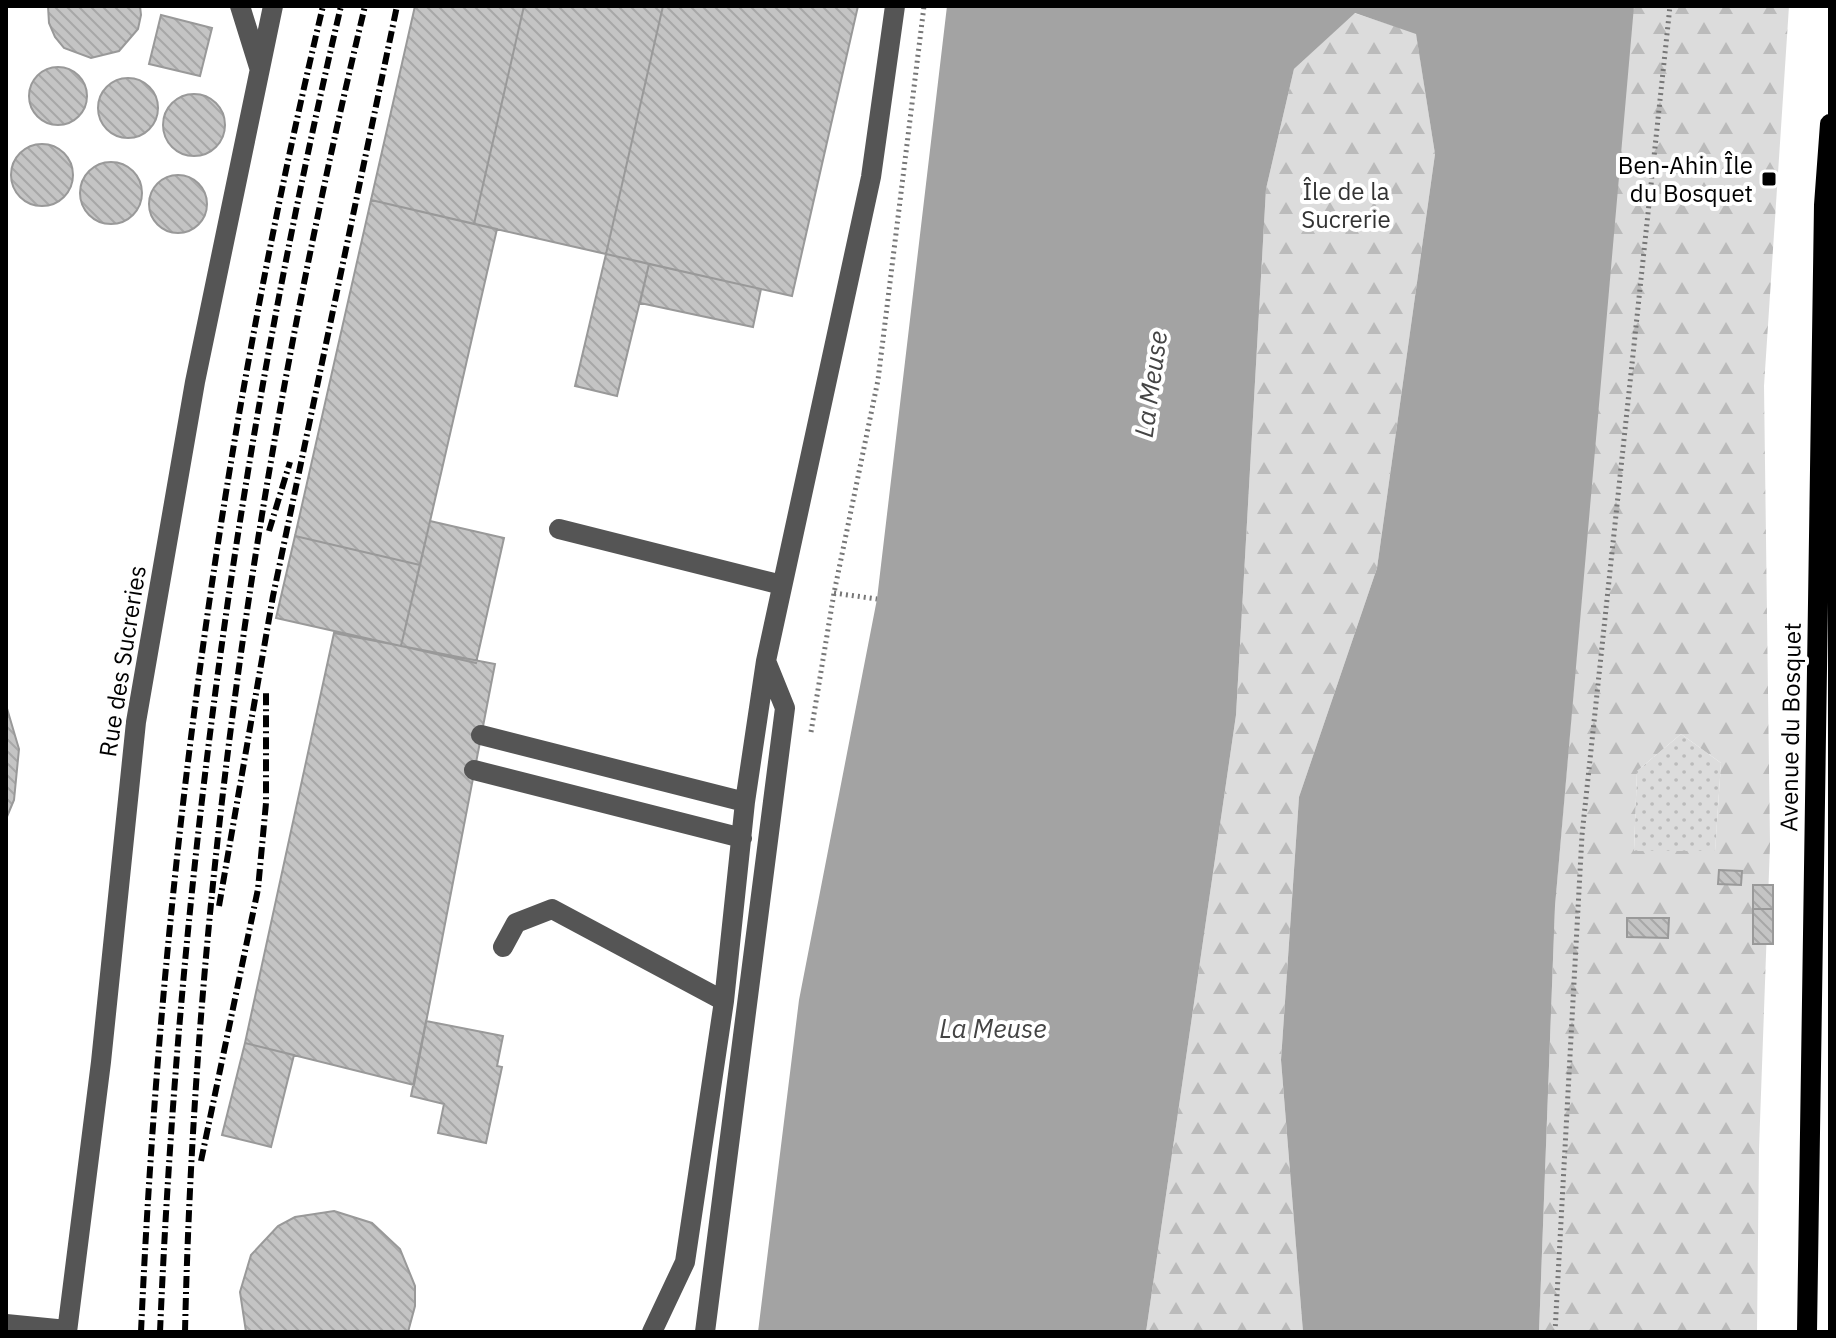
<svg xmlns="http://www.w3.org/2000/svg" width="1836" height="1338" font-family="'IBM Plex Sans',sans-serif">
	<defs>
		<pattern id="grass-dots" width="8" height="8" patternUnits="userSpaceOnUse" patternTransform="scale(2)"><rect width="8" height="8" fill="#dcdcdc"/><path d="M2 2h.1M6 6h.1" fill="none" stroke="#bbb" stroke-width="1.8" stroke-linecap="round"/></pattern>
		<pattern id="forest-firs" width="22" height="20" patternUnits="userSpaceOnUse" patternTransform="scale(2)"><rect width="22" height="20" fill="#dcdcdc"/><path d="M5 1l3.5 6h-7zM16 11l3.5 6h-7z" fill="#bbb"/></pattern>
		<pattern id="building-back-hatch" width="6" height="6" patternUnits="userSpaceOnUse" patternTransform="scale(2)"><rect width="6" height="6" fill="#c4c4c4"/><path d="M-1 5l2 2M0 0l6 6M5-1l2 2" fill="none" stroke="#a7a7a7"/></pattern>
	</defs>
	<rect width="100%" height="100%" fill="#fff"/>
	<!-- grass -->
	<path fill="url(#grass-dots)" d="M 1681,734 L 1721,763 L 1715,852 L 1634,851 L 1637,771 Z"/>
	<!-- forest -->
	<path fill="url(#forest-firs)" fill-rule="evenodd" d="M 1632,6 L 1789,6 L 1764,386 L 1770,844 L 1759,1149 L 1757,1332 L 1539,1332 L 1555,906 ZM 1681,734 L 1721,763 L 1715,851 L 1634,851 L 1637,771 Z
		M 1354,13 L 1416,33 L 1435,154 L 1377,568 L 1299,797 L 1281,1060 L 1303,1332 L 1146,1332 L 1236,715 L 1266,189 L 1294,69 Z"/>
	<!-- water -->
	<path fill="#a3a3a3" d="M 947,6 L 1634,6 L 1555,906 L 1539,1332 L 1303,1332 L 1281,1060 L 1299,797 L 1377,568 L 1435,154 L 1416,34 L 1355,13 L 1294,69 L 1266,189 L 1236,715 L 1146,1332 L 758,1332 L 799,1000 L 877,599 Z"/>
	<!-- building -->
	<path fill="url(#building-back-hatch)" stroke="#999" stroke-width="2" d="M 48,6 L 140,6 L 141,15 L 138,29 L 119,51 L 91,58 L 64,48 L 55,37 L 49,23 Z
		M 415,6 L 524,6 L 474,224 L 371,200 Z
		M 524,6 L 663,6 L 606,254 L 474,224 Z
		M 663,6 L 858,6 L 792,296 L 606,254 Z
		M 161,15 L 212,28 L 200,76 L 149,64 Z
		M29 96a29 29 0 1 1 58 0a29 29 0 1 1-58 0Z
		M98 108a30 30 0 1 1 60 0a30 30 0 1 1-60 0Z
		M163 125a31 31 0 1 1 62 0a31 31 0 1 1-62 0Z
		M11 175a31 31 0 1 1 62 0a31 31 0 1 1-62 0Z
		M80 193a31 31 0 1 1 62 0a31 31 0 1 1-62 0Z
		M149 204a29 29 0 1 1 58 0a29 29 0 1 1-58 0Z
		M 371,200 L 497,229 L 420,565 L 295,536 Z
		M 606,254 L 649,264 L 617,396 L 575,386 Z
		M 649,264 L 761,289 L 753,327 L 640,303 Z
		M 430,521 L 504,538 L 476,663 L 401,646 Z
		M 295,536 L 420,565 L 401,646 L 276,618 Z
		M 334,633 L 495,664 L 414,1085 L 245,1043 Z
		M 6,705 L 19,749 L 14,800 L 6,819 Z
		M 1719,870 L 1742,871 L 1741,885 L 1718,884 Z
		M 1753,885 L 1773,885 L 1773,909 L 1753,909 Z
		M 1753,909 L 1773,909 L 1773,944 L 1753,944 Z
		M 1627,918 L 1669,918 L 1668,938 L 1627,937 Z
		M 426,1021 L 503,1036 L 497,1066 L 502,1067 L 486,1143 L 438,1133 L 444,1104 L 411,1096 Z
		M 245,1043 L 294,1055 L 271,1147 L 222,1135 Z
		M 334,1211 L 372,1223 L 400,1249 L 415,1286 L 415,1306 L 408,1332 L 246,1332 L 240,1292 L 251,1255 L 278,1226 L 295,1217 Z"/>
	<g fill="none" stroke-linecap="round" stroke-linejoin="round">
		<!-- path -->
		<path stroke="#777" stroke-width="5" stroke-dasharray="2 4" stroke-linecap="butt" d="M 834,593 L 877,599
			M 811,732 L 834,593 L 878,380 L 924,6
			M 1555,1332 L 1582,835 L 1670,6"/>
		<!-- minor -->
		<path stroke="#555" stroke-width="20" d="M 240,6 L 259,67
			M 559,529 L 782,585
			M 481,735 L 745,802
			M 474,770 L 742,838
			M 503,947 L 516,923 L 552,909 L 724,1001
			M 6,1324 L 67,1330
			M 67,1332 L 101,1062 L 136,722 L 195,382 L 273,6
			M 652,1332 L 685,1262 L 724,1001 L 745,802 L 766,661 L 871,177 L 895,6
			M 705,1332 L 785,708 L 766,661"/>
		<!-- major -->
		<path stroke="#000" stroke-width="20" d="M 1807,1332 L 1824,205 L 1830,124"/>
		<!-- rail -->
		<path stroke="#000" stroke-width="6" stroke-dasharray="12 4 2 4" stroke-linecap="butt" d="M 269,531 L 290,462
			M 219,906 L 273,596 L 397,6
			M 201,1161 L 258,889 L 266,803 L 266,691
			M 141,1332 C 161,885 219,441 323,6
			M 160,1332 C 179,885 238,442 341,6
			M 185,1332 C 195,883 260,443 365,6"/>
	</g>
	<!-- markers -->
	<rect fill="#000" stroke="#fff" stroke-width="3" x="1761" y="171" width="16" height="16" rx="4"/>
	<g text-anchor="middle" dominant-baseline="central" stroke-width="8" stroke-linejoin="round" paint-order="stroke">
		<!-- poi labels -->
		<g font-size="24" fill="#000" stroke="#fff" text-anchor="end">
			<text x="1753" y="165">Ben-Ahin Île<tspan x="1753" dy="28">du Bosquet</tspan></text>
		</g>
		<!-- park labels -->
		<g font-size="24" fill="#333" stroke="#fff">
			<text x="1346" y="191">Île de la<tspan x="1346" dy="28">Sucrerie</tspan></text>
		</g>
		<!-- street labels -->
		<g font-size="24" fill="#000" stroke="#fff">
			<text transform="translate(122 661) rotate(-81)">Rue des Sucreries</text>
			<text transform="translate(1790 727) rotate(-89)">Avenue du Bosquet</text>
		</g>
		<!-- water labels -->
		<g font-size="26" font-style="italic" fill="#444" stroke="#fff">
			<text transform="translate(1150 384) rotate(-82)">La Meuse</text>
			<text x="993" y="1028">La Meuse</text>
		</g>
	</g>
	<!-- border -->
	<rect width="1836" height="1338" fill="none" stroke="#000000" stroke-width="16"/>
</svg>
